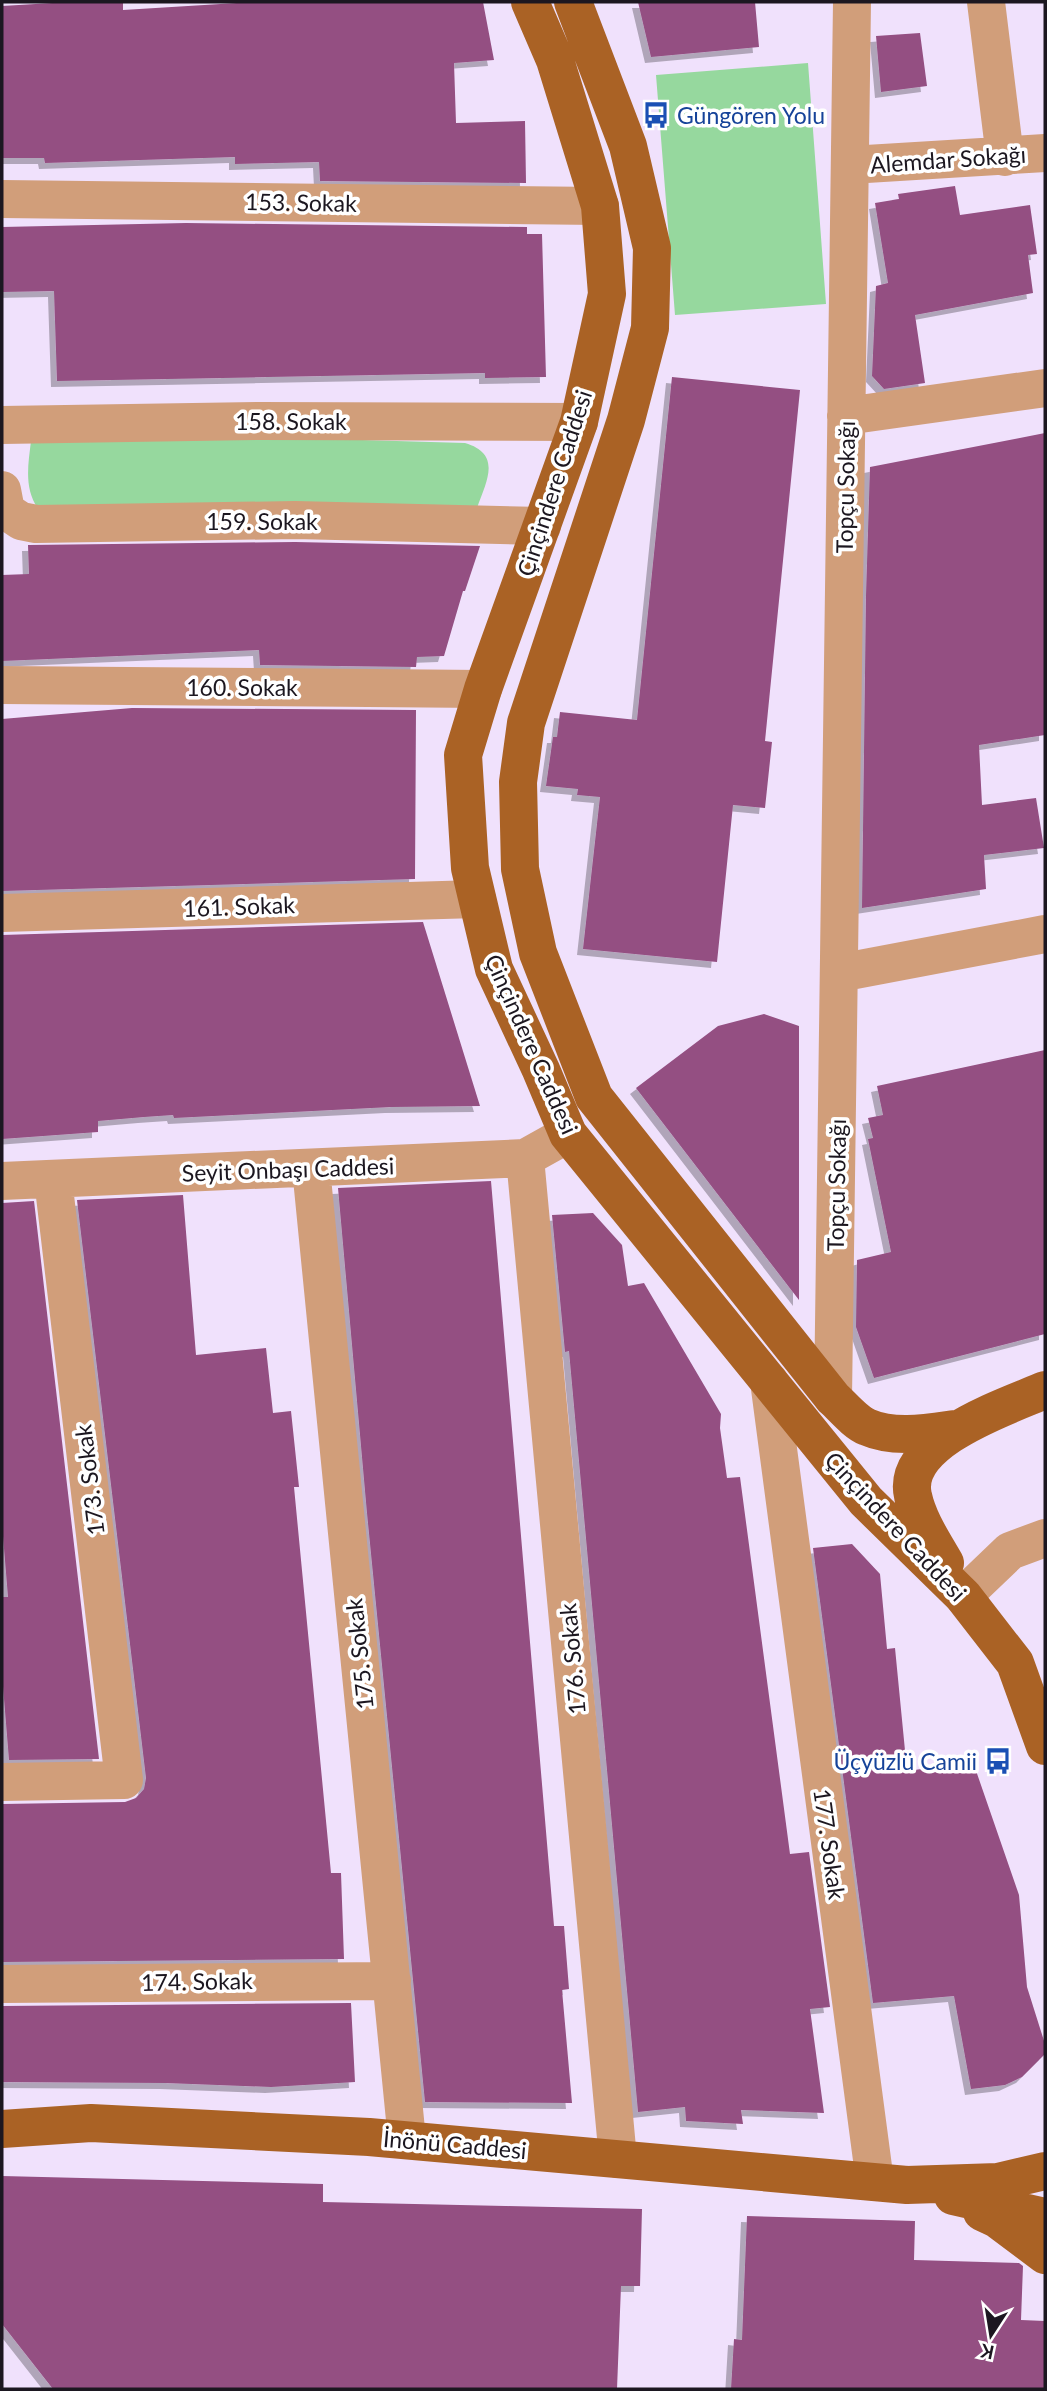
<svg xmlns="http://www.w3.org/2000/svg" width="1047" height="2391" font-family="Lato,sans-serif">
	<defs>
		<filter id="shadow"><feDropShadow dx="-6" dy="6" stdDeviation="0" flood-color="#0004"/></filter>
	</defs>
	<rect width="100%" height="100%" fill="#f0e1fc"/>
	<!-- green -->
	<path fill="#96d89e" d="M 808,63 L 826,304 L 675,315 L 656,75 Z
		M 294,438 L 465,443 C 502,454 487,480 477,508 L 38,509 C 24,488 28,466 31,441 Z"/>
	<!-- building -->
	<path fill="#944f82" filter="url(#shadow)" d="M 69,2 L 123,2 L 123,10 L 253,2 L 483,2 L 494,60 L 454,63 L 456,123 L 525,121 L 526,183 L 320,181 L 319,162 L 235,164 L 235,157 L 45,163 L 44,158 L 2,158 L 2,6 Z
		M 638,2 L 755,2 L 759,47 L 651,57 Z
		M 920,33 L 927,86 L 881,92 L 876,36 Z
		M 955,186 L 960,215 L 1030,205 L 1037,254 L 1028,255 L 1033,293 L 915,315 L 925,383 L 884,389 L 872,376 L 876,286 L 888,283 L 875,203 L 899,199 L 898,194 Z
		M 186,223 L 527,227 L 527,234 L 542,234 L 546,377 L 485,378 L 485,373 L 57,381 L 54,291 L 2,292 L 2,227 Z
		M 672,377 L 800,390 L 765,741 L 772,742 L 765,808 L 733,805 L 717,962 L 583,949 L 600,797 L 577,795 L 578,789 L 546,786 L 553,737 L 557,737 L 560,712 L 637,720 Z
		M 1045,433 L 1045,735 L 979,745 L 982,805 L 1036,798 L 1044,848 L 984,855 L 986,889 L 862,908 L 866,596 L 870,467 Z
		M 295,542 L 480,546 L 465,591 L 463,591 L 444,656 L 417,657 L 416,667 L 260,665 L 259,650 L 2,661 L 2,575 L 29,574 L 28,545 Z
		M 132,708 L 416,710 L 415,879 L 2,891 L 2,719 Z
		M 423,922 L 480,1106 L 391,1107 L 174,1118 L 173,1115 L 144,1117 L 98,1121 L 98,1132 L 2,1139 L 2,935 Z
		M 764,1014 L 799,1026 L 799,1300 L 636,1088 L 718,1026 Z
		M 1045,1050 L 1045,1334 L 874,1378 L 856,1327 L 857,1260 L 891,1252 L 868,1139 L 873,1138 L 868,1118 L 883,1115 L 877,1086 Z
		M 491,1181 L 554,1926 L 564,1926 L 569,1989 L 562,1990 L 572,2103 L 425,2102 L 367,1513 L 338,1188 Z
		M 183,1195 L 196,1355 L 266,1348 L 273,1413 L 291,1411 L 299,1487 L 294,1487 L 331,1873 L 341,1873 L 344,1959 L 2,1962 L 2,1804 L 125,1802 L 136,1798 L 144,1789 L 146,1778 L 77,1200 Z
		M 34,1201 L 99,1759 L 9,1760 L 2,1674 L 2,1597 L 8,1597 L 2,1524 L 2,1203 Z
		M 593,1213 L 622,1245 L 628,1286 L 644,1283 L 721,1414 L 720,1428 L 727,1478 L 740,1477 L 790,1854 L 809,1852 L 830,2007 L 810,2009 L 824,2113 L 741,2110 L 743,2124 L 686,2121 L 685,2107 L 638,2112 L 569,1351 L 565,1352 L 552,1215 Z
		M 852,1544 L 880,1574 L 887,1649 L 895,1648 L 907,1771 L 973,1762 L 1019,1895 L 1027,1987 L 1045,2044 L 1045,2054 L 1022,2077 L 1005,2085 L 971,2089 L 954,1996 L 873,2003 L 813,1548 Z
		M 351,2003 L 355,2082 L 271,2087 L 166,2083 L 2,2082 L 2,2006 Z
		M 2,2176 L 323,2184 L 323,2202 L 642,2209 L 640,2286 L 621,2286 L 617,2389 L 53,2389 L 2,2324 Z
		M 747,2216 L 915,2221 L 914,2260 L 1019,2263 L 1023,2266 L 1021,2320 L 1045,2321 L 1045,2389 L 731,2389 L 734,2339 L 742,2340 Z"/>
	<g fill="none" stroke-linecap="round" stroke-linejoin="round">
		<!-- minor -->
		<path stroke="#d19e7a" stroke-width="38" d="M 986,2 L 1005,157
			M 850,165 L 1045,153
			M 2,199 L 600,206
			M 846,416 L 1045,388
			M 2,425 L 260,421 L 579,422
			M 2,490 L 6,511 L 21,521 L 36,524 L 295,520 L 542,526
			M 2,685 L 483,689
			M 2,913 L 477,899
			M 839,973 L 1045,934
			M 525,1158 L 618,2159
			M 311,1168 L 407,2140
			M 2,1181 L 525,1158 L 568,1134
			M 769,1381 L 875,2182
			M 833,1398 L 852,2
			M 963,1596 L 1010,1551 L 1045,1538
			M 2,1782 L 124,1780 L 53,1179
			M 2,1984 L 392,1981"/>
		<!-- major -->
		<path stroke="#aa6225" stroke-width="38" d="M 530,2 L 555,60 L 600,206 L 607,294 L 579,422 L 483,689 L 463,755 L 470,868 L 494,969 L 541,1070 L 568,1134 L 866,1501 L 963,1596 L 1015,1663 L 1045,1746
			M 573,2 L 628,146 L 652,248 L 650,328 L 626,420 L 526,723 L 518,782 L 520,869 L 538,953 L 594,1097 L 833,1398 C 843,1407 855,1422 867,1427 C 894,1439 927,1433 955,1429
			M 945,1563 C 933,1542 918,1520 913,1496 C 900,1441 1008,1406 1045,1390
			M 2,2129 L 91,2123 L 369,2137 L 907,2185 L 998,2182 L 1045,2171
			M 953,2196 L 1045,2217
			M 982,2212 L 997,2219 L 1045,2255"/>
	</g>
	<!-- icons -->
	<defs>
		<symbol id="bus-bare" viewBox="-9 -9 18 18"><path d="M-5-6H5V4H4V6H2V4H-2V6H-4V4H-5ZM-3.5-4V0h7V-4ZM-3.5 1.2v1.5H-2V1.2ZM2 1.2v1.5H3.5V1.2Z" fill="#1a4fb4" stroke="#fff" stroke-width="2.5" paint-order="stroke"/></symbol>
	</defs>
	<g fill-rule="evenodd">
		<use href="#bus-bare" x="637" y="96" width="38" height="38"/>
		<use href="#bus-bare" x="979" y="1742" width="38" height="38"/>
	</g>
	<g text-anchor="middle" dominant-baseline="central" stroke-width="7" stroke-linejoin="round" paint-order="stroke">
		<!-- transit labels -->
		<g font-size="23" fill="#164399" stroke="#fff" text-anchor="start">
			<text x="677" y="115">Güngören Yolu</text>
			<text x="977" y="1761" text-anchor="end">Üçyüzlü Camii</text>
		</g>
		<!-- street labels -->
		<g font-size="23" fill="#1c1720" stroke="#fff">
			<text transform="translate(948 159) rotate(-4)">Alemdar Sokağı</text>
			<text transform="translate(301 202) rotate(1)">153. Sokak</text>
			<text x="291" y="421">158. Sokak</text>
			<text transform="translate(554 483) rotate(-72)">Çinçindere Caddesi</text>
			<text transform="translate(845 487) rotate(-89)">Topçu Sokağı</text>
			<text x="262" y="521">159. Sokak</text>
			<text x="242" y="687">160. Sokak</text>
			<text transform="translate(239 906) rotate(-2)">161. Sokak</text>
			<text transform="translate(532 1044) rotate(66)">Çinçindere Caddesi</text>
			<text transform="translate(288 1169) rotate(-2)">Seyit Onbaşı Caddesi</text>
			<text transform="translate(836 1185) rotate(-89)">Topçu Sokağı</text>
			<text transform="translate(89 1480) rotate(-97)">173. Sokak</text>
			<text transform="translate(896 1526) rotate(47)">Çinçindere Caddesi</text>
			<text transform="translate(359 1654) rotate(-96)">175. Sokak</text>
			<text transform="translate(572 1659) rotate(-95)">176. Sokak</text>
			<text transform="translate(830 1844) rotate(82)">177. Sokak</text>
			<text transform="translate(197 1981) rotate(-1)">174. Sokak</text>
			<text transform="translate(455 2144) rotate(5)">İnönü Caddesi</text>
		</g>
	</g>
	<!-- border -->
	<rect width="1047" height="2391" fill="none" stroke="#1c1720" stroke-width="7"/>
	<!-- north arrow -->
	<g transform="translate(991 2335) rotate(192)" stroke="#ffffff" stroke-width="5" paint-order="stroke">
	<path d="M0-5L12 26L0 18L-12 26Z" fill="#1c1720"/>
	<text y="-10" font-size="19" font-weight="bold" text-anchor="middle" fill="#1c1720">K</text>
	</g>
</svg>
